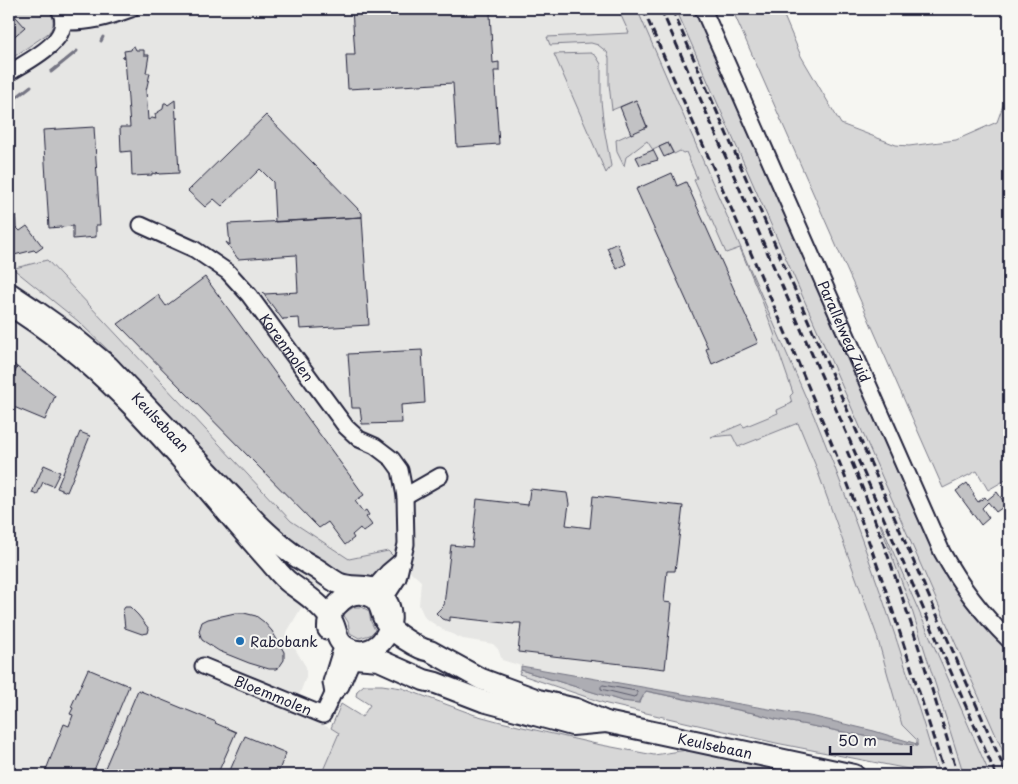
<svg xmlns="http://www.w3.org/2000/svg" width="1018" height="784" font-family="'Playpen Sans',sans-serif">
	<rect width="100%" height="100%" fill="#f6f6f2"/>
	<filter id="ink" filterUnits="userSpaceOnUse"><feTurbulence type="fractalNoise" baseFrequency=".02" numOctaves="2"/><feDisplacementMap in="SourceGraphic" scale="10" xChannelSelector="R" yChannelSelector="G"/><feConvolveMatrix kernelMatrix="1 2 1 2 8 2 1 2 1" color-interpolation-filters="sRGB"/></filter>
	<g filter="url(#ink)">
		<!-- built -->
		<path fill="#e6e6e4" d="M 9,9 L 690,9 L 1009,727 L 1009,775 L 964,775 L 963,771 L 960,772 L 961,775 L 942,775 L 935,756 L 932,756 L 934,763 L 758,706 L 531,669 L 502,660 L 498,649 L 493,644 L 463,639 L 445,631 L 425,618 L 419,605 L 421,581 L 388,551 L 349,559 L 301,608 L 286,634 L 306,667 L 306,677 L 293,712 L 339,732 L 321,775 L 9,775 Z"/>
		<!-- green -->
		<path fill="#d7d7d7" stroke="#7c7c89" d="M 9,9 L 48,9 C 54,17 56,26 47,34 L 9,60 Z
			M 618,9 L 637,9 L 817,423 C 864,538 904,658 939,775 L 776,743 L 607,704 L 519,674 L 521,670 L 622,701 L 640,703 L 645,691 L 758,714 L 775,719 L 917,746 L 917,740 L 902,725 L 876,633 L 815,464 L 798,423 L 738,447 L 732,435 L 711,437 L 742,424 L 744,427 L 778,413 L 777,410 L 792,403 L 790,396 L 793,393 L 774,338 L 775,336 L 761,298 L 740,248 L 726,253 L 694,180 L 697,178 L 686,152 L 683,153 L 680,151 L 674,154 L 668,143 L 653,150 L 647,141 L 626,157 L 624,166 L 617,152 L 616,140 L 647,126 L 636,100 L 612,110 L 609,84 L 609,58 L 607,52 L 598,45 L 591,43 L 550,45 L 547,37 L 629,33 Z
			M 676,9 L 697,9 L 928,537 L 996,635 L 1009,648 L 1009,765 Z
			M 732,9 L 781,9 L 801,56 L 841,124 L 896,145 L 909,146 L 956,140 L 997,122 L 1009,89 L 1009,478 L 988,490 L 977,471 L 943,488 Z
			M 591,53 L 596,56 L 601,64 L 601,101 L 604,128 L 611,166 L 606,173 L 554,54 Z
			M 47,260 L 291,521 L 349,559 L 388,551 L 394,557 L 372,581 L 359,583 L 294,547 L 115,357 L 78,321 L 11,267 L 15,268 Z
			M 880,524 L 881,524 L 990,775 L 964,775 L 911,607 Z
			M 354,607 L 362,607 L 369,611 L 371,622 L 375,630 L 370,635 L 359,638 L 350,633 L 348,622 L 343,614 Z
			M 364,685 L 382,685 L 402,688 L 475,715 L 501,722 L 596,744 L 654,755 L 687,750 L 803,775 L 321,775 L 339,733 L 331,728 L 341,704 L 362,717 L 370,705 L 356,696 L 357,691 Z"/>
		<!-- water -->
		<path fill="#adadb3" stroke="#757583" d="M 521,666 L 815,717 L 874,731 L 917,744 L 917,746 L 775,719 L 758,714 L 646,691 L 639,703 L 622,701 L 521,670 Z"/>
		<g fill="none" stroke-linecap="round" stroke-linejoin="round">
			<!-- shore -->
			<path stroke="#5a5a6b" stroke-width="1" d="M 603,685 L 636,691 L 637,692 L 637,696 L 634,697 L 601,689 L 601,687 Z"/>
			<!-- stream -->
			<path stroke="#757583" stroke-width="3" d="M 101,41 L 103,37
				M 51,72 L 77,51
				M 9,103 L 31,86"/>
		</g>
		<!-- building -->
		<path fill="#c2c2c4" stroke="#22223b" d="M 9,9 L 25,27 L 9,41 Z
			M 352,9 L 503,9 L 490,14 L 493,63 L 499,62 L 499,71 L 494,71 L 499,144 L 457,147 L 453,83 L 348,89 L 346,55 L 355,55 Z
			M 134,46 L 136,50 L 144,50 L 144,55 L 149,55 L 146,73 L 150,73 L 146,91 L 148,120 L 152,118 L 156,119 L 155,114 L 163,109 L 164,103 L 166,103 L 168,105 L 175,100 L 176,118 L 178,118 L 176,119 L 179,173 L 159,174 L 157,172 L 156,174 L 152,173 L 152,175 L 132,176 L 131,151 L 121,152 L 120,127 L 130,127 L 125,57 L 122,57 L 125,57 L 124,51 L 131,50 L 132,47 Z
			M 636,100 L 647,127 L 631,134 L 620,107 Z
			M 266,115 L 362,213 L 362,217 L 275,222 L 273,182 L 260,169 L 222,206 L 214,199 L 205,207 L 188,191 Z
			M 94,127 L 100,225 L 96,225 L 96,237 L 73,239 L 73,226 L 49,228 L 43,130 Z
			M 668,143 L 673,153 L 664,157 L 659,147 Z
			M 653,150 L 658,160 L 640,165 L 636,157 Z
			M 672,173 L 677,186 L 686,182 L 758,343 L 712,364 L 706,349 L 708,348 L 636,189 Z
			M 14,186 L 16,227 L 20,231 L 27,226 L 43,247 L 36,252 L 34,250 L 10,256 L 9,188 Z
			M 362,217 L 369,325 L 300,329 L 299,318 L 283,319 L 283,320 L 262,292 L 265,294 L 298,292 L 296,255 L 238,259 L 226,242 L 230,245 L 228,224 Z
			M 617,243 L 626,264 L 617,269 L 607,248 Z
			M 205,277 L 364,495 L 355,501 L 363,512 L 366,510 L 369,515 L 366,517 L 372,525 L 363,532 L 360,528 L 352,535 L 354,538 L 345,545 L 328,522 L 319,528 L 118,324 L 158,295 L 166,306 Z
			M 422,350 L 425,403 L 401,405 L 402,423 L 362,424 L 360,408 L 352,408 L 348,354 Z
			M 9,360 L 17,367 L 9,387 Z
			M 17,367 L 55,396 L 45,420 L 9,405 L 9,387 Z
			M 80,432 L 90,436 L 67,492 L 57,488 Z
			M 44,465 L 60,472 L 53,486 L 43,482 L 37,495 L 32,493 Z
			M 967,483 L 974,494 L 973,495 L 978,502 L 985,497 L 987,500 L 997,492 L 1006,505 L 996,512 L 988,502 L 982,508 L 989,518 L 981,525 L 956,491 Z
			M 530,489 L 567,493 L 569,504 L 566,525 L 590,528 L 593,496 L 683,506 L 675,571 L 667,571 L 664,602 L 672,603 L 665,669 L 518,652 L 521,623 L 514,623 L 514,624 L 450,617 L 450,621 L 442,619 L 436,613 L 444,605 L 451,545 L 472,547 L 477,499 L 528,505 Z
			M 125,607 L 130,607 L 138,615 L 149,629 L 148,633 L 142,634 L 125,628 L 123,610 Z
			M 235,613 L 244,613 L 256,616 L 264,622 L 272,631 L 284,652 L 284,660 L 280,666 L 276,669 L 269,669 L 249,663 L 219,651 L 202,640 L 199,631 L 202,622 L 208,619 Z
			M 88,669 L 129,686 L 92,775 L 44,775 L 64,724 L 69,726 L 73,715 L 70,714 L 73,708 L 71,707 Z
			M 138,690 L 216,722 L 215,723 L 236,732 L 217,775 L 102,775 Z
			M 245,736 L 286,753 L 277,775 L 228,775 Z"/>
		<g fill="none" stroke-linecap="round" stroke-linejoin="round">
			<defs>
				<g id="minor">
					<path id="s1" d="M 703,9 L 942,552 C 960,585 982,614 1009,640"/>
					<path d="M 63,22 C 90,23 106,18 131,9"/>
					<path d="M 9,73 C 29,60 77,39 59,9"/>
					<path id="s2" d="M 141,225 L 194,249 L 228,272 L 249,295 L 346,427 L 359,439 L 375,446 L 392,459 L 400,470 L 405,496 L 406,544 L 398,578 L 385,598"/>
					<path d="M 405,496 L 440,476"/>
					<path d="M 373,589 L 388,572 L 401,561"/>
					<path id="s3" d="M 203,666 L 323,715 L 333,694 L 341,686 L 353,658"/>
					<path d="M 333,694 L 331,682 L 340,653"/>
				</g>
				<g id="major">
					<path id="s4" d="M 9,293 L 36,311 L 74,338 L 108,366 L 258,524 C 276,541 291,555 312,566 C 321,571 329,578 338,583 C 352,590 369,582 381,594 C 395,608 393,629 381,642 C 372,652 357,654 346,647 C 334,639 338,628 330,618 C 320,604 304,593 290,583 C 283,578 277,570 271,563 C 190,472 115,369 9,305"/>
					<path id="s5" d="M 328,629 C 327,608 351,584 373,598 C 382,604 380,613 385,621 C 391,632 418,649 430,651 L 481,679 L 538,700 L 576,709 L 606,722 L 854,775"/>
					<path d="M 355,658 L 379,660 L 424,680 L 436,683 L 483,701 L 572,725 L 606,722"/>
				</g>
			</defs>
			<!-- minor casing -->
			<use href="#minor" stroke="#22223b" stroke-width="19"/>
			<!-- major casing -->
			<use href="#major" stroke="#22223b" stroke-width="24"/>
			<!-- minor -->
			<use href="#minor" stroke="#f6f6f2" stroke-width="15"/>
			<!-- major -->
			<use href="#major" stroke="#f6f6f2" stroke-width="20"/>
			<!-- rail -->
			<path stroke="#22223b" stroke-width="3" stroke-dasharray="8 4" stroke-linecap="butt" d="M 643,9 C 710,162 780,314 842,469 C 881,570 913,672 945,775
				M 661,9 L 996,775
				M 672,9 L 1007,775
				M 847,451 C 892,556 925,666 958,775"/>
		</g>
	</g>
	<!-- markers -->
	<circle fill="#1f6fb2" stroke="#f6f6f2" stroke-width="2" cx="240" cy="641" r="5"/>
	<g text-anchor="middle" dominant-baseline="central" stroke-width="4" stroke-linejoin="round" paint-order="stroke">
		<!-- street labels -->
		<g font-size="14" fill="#22223b" stroke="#f6f6f2">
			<text stroke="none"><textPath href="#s1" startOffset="352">Parallelweg Zuid</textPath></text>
			<text stroke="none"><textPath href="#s2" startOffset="195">Korenmolen</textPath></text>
			<text stroke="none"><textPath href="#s4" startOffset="200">Keulsebaan</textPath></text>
			<text stroke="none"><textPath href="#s3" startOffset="76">Bloemmolen</textPath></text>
			<text stroke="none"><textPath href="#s5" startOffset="450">Keulsebaan</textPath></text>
		</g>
		<!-- poi labels -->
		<g font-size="14" fill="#22223b" stroke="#f6f6f2" text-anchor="start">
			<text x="250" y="641">Rabobank</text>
		</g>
	</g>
	<!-- margin -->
	<rect width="1018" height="784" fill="none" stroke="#f6f6f2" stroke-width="30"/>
	<rect x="15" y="15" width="988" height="754" fill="none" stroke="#22223b" stroke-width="2" filter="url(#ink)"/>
	<!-- scale -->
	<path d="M830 746v8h81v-8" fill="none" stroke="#22223b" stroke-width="2.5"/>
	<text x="838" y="746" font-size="15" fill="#22223b" stroke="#f6f6f2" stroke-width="4" paint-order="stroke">50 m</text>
</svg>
